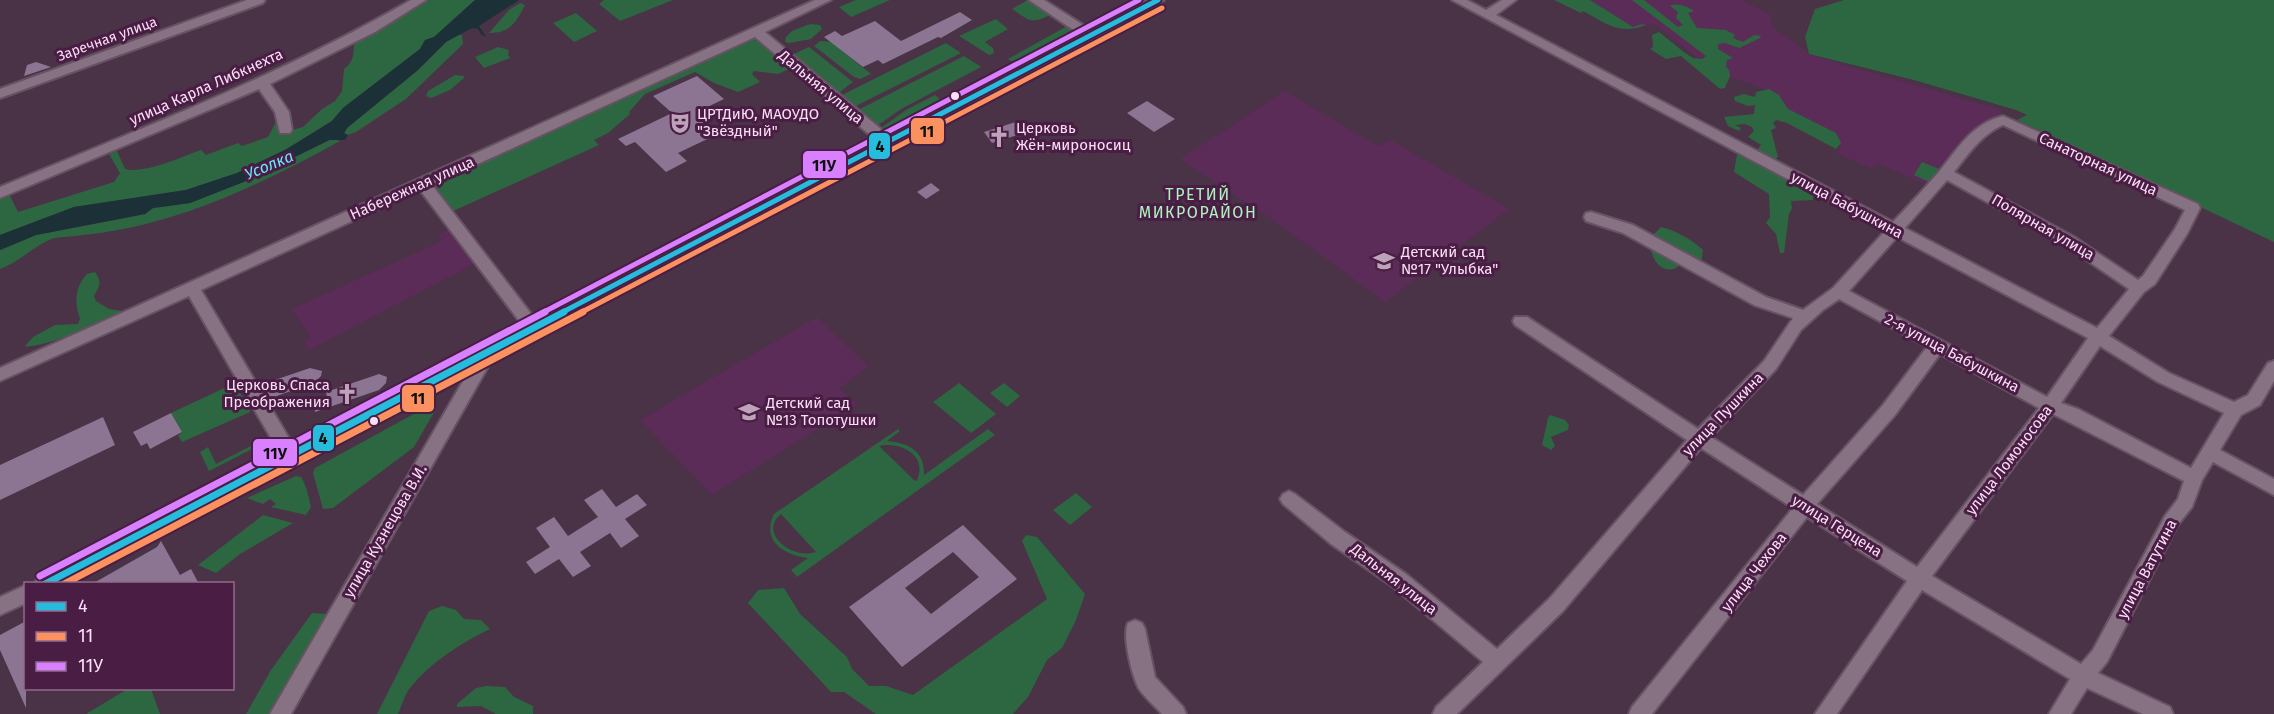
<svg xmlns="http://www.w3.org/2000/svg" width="2274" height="714" font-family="'Fira Sans',sans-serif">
	<rect width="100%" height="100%" fill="#4a3247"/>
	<!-- built -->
	<path fill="#5b2c57" d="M 1587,0 L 1742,0 L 1771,15 L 1772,27 L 1811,55 L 2001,110 L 2001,119 L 1979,129 L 1926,185 L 1877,163 L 1872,169 L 1836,153 L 1841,147 L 1783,110 L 1787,106 L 1779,102 L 1784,99 L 1754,85 L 1715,72 L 1655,24 L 1636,29 Z
		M 1285,91 L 1378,146 L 1391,140 L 1509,209 L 1385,302 L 1272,219 L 1180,159 Z
		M 450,229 L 476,263 L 309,350 L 304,342 L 311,338 L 292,309 L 442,241 L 438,235 Z
		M 817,317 L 868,366 L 839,389 L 858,404 L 712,495 L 640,420 Z"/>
	<!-- green -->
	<path fill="#2d6741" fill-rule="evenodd" d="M 422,0 L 475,0 L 434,37 L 425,40 L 420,49 L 343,108 L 332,121 L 283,151 L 237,173 L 186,190 L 74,207 L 0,235 L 0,195 L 68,167 L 72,168 L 9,194 L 18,212 L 114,182 L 120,173 L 109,154 L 117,151 L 125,169 C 145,174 181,157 201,150 L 206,155 L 238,143 L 242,146 L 268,137 L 279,116 L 289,131 L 303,127 L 322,109 L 335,101 L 342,91 L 344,69 C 356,60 352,53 355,39 Z
		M 604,0 L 673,0 L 620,21 L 599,4 Z
		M 856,0 L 890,0 L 851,17 L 839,7 Z
		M 1028,0 L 1050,15 C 1031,25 1029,20 1012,9 Z
		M 1554,0 L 1590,0 L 1633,27 L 1642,24 L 1646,25 C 1619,35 1607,24 1583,11 L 1581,13 Z
		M 1632,0 L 1644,0 L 1678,27 L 1683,25 L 1676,18 L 1678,12 L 1670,6 C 1677,2 1688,7 1694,11 L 1688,13 L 1697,28 L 1726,30 L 1735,35 L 1733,38 L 1743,42 L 1754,35 L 1761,36 L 1760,38 L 1739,48 L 1725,43 L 1718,44 L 1718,49 L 1733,58 L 1727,60 L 1726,66 C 1734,76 1728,78 1725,88 L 1720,89 L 1681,56 L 1666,59 L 1650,49 L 1653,47 L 1652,35 L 1659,32 L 1685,53 L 1693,58 L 1702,59 L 1706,56 Z
		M 1844,0 L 2274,0 L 2274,242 L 2017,120 L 2027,115 L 2016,110 L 1914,80 L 1809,54 L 1805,37 L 1815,9 Z
		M 520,3 L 525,5 C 516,23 510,33 489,33 L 509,10 Z
		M 576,13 L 597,31 L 574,42 L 553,23 Z
		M 996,19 L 1008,29 L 985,42 L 993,48 L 994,53 L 989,55 L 959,36 Z
		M 810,24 L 820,25 L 822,29 L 811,39 L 789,43 L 785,42 L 786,37 L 792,31 Z
		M 1069,25 L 1074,29 L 1072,34 L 1054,44 L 1045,45 L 1045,50 L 1015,64 L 1008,59 Z
		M 457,35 L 462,35 L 463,44 L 406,99 L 356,132 L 348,135 L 344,134 L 347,128 L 418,70 L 446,42 Z
		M 749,39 L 758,41 L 790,65 L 789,69 L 778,74 L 754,71 L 752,74 L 760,82 L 738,92 L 714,83 L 695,72 L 645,94 L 629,112 L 630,114 L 608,133 L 594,140 L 599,145 L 451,212 L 433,187 L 439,180 Z
		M 820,41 L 831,42 L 871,74 L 860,79 L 854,77 L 814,46 Z
		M 946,43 L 961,53 L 854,107 L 840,96 Z
		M 498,47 L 509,50 L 508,55 L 510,58 L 484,68 L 475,57 Z
		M 809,47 L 853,82 L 837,94 L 831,92 L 825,82 L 817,80 L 795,58 L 794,54 Z
		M 964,56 L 981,67 L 901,109 L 877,126 L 858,110 Z
		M 455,75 L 464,76 L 464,78 L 450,90 L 431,98 L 426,96 L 428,91 Z
		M 1769,89 L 1779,95 L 1788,109 L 1836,133 L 1841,143 L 1836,149 L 1787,123 L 1776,120 L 1773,123 L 1776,128 L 1771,130 L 1778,157 L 1773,160 L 1757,150 L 1761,145 L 1748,137 L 1754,131 L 1752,127 L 1745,124 L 1735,125 L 1741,128 L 1739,131 L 1728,126 L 1724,117 L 1754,114 L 1755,105 L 1748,106 L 1735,101 L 1734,97 L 1744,94 L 1755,97 L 1756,92 Z
		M 935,95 L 940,99 C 929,110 896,129 881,128 L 906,110 Z
		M 335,139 L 340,141 C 271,179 196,216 118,230 C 97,234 75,236 54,238 C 34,245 20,262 0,269 L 0,250 L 36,235 L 145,214 L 153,208 L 190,203 L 246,181 L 330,140 Z
		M 1737,154 L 1813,194 L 1813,200 L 1791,201 L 1792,208 L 1789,214 L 1784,253 L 1780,253 L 1776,234 L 1766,223 L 1770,217 L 1769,194 L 1734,172 Z
		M 1922,162 L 1939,169 L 1936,179 L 1931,183 L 1914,175 Z
		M 1661,227 C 1676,230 1692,240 1703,250 L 1701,264 C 1696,263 1691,262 1686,262 C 1681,263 1678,267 1674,269 C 1656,273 1650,252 1649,239 Z
		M 95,272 C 102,282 100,286 94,296 L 96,301 L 109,309 L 122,311 L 120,313 C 108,322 37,350 25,346 L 33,337 L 55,325 L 78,324 L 80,319 C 74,302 75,287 87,274 Z
		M 516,321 L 518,324 L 516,327 L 312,432 L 310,428 L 406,382 Z
		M 959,383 L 996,414 L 971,433 L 933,402 Z
		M 1004,383 L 1020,396 L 1007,407 L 990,393 Z
		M 233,384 L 250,406 L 250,412 L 182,442 L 178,436 L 182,432 L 171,413 Z
		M 432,404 L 436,405 L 436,409 L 414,447 L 333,508 L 323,509 L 313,473 L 315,468 Z
		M 1550,415 L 1565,420 L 1569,425 L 1568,430 L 1551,437 L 1555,446 L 1551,450 L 1542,445 L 1548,418 Z
		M 898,429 L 900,431 L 887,441 C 909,443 925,451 924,475 L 988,429 L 995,435 L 797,577 L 791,570 L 808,558 C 784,555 761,541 774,514 ZM 885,445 C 905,444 927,457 917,480 L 915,481 L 879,446 ZM 781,514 L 816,552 C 791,560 758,532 781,514 Z
		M 262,440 L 264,443 L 209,471 L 200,452 L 208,447 L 216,464 Z
		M 296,476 L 301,477 C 306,485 309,497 311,507 L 306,515 L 271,507 L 276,504 L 270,499 L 263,504 L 247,498 Z
		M 1076,493 L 1092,507 L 1070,525 L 1053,510 Z
		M 263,515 L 293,523 L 240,554 L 216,573 L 198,565 Z
		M 1026,535 L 1037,537 L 1085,594 L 1076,620 L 1062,648 L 1047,660 L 1028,697 L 1013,714 L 876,714 L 844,692 L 831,692 L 748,603 L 758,590 L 784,588 L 800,614 L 847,657 L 852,669 L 869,686 L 886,686 L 913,695 L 1047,599 L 1022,541 Z
		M 442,606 L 456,610 L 464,619 L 481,620 L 490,629 C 461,643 431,662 410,688 C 404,695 402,706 398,714 L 377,714 L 429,611 Z
		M 312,613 L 328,614 L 328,617 L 273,714 L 246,714 L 271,670 Z
		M 486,686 L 505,687 L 514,697 L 533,706 L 533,714 L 496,714 L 481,706 L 457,707 L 457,704 L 476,688 Z
		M 129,688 L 151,689 L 160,714 L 86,714 Z"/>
	<!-- water -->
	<path fill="#1c3037" d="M 475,0 L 519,0 L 479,26 L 486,37 L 482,35 L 478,29 L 472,28 L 446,42 L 418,70 L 347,128 L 344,133 L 348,135 L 345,140 L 329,140 L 246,181 L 190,203 L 153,208 L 145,214 L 36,235 L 0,250 L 0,235 L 74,207 L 186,190 L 237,173 L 287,149 L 332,121 L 343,108 L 420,49 L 425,40 L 434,37 Z"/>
	<!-- building -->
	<path fill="#8b7592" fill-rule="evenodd" d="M 960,12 L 972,20 L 941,38 L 938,37 L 883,64 L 878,60 L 863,67 L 824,37 L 835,31 L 842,36 L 875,21 L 901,41 Z
		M 36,62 L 51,67 L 24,76 L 27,65 Z
		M 697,76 L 724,99 L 697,112 L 720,133 L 678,153 L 687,161 L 666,172 L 635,142 L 626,146 L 618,139 L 672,113 L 653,96 Z
		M 1147,101 L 1175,119 L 1154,132 L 1127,113 Z
		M 1019,121 L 1030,124 L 1027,132 L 992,143 L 984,132 Z
		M 931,183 L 940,190 L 926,199 L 917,192 Z
		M 310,368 L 322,371 L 321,376 L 314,383 L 268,399 L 266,383 Z
		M 379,374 L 387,377 L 386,383 L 379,390 L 315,412 L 314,402 L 327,397 L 326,392 Z
		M 171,413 L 182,432 L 150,449 L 147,443 L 141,446 L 133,432 Z
		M 103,417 L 115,445 L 0,500 L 0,465 Z
		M 602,489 L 616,507 L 637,494 L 647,505 L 625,519 L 639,536 L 621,548 L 610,533 L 580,552 L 591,566 L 573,577 L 559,559 L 535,574 L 526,562 L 550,547 L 536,528 L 554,517 L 568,536 L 598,517 L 584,500 Z
		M 963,525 L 1017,579 L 902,667 L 849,607 ZM 953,552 L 979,577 L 931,614 L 905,588 Z
		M 161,541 L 180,575 L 191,569 L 199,584 L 92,584 L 157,547 Z
		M 26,621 L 26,708 L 0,650 L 0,635 Z"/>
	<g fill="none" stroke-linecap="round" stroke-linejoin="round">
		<defs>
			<path id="minor" d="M 247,0 L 265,0 L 263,3 L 0,98 L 0,89 Z
				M 411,0 L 426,0 L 375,32 L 270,84 L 289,112 L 292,130 L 290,133 L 280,133 L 275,112 L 259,89 L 0,198 L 0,187 C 140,129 279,76 411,0 Z
				M 815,0 L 831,0 L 765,32 L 888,135 L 1081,35 L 1029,0 L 1044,0 L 1091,30 L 1149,0 L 1164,0 L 1096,39 L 494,356 L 291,714 L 270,714 L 470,369 L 63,584 L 35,584 L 37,578 L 279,452 L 189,296 L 0,381 L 0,368 ZM 755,37 L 877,141 L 535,319 L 432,185 ZM 420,190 L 523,326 L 293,445 L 201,290 Z
				M 1452,0 L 1467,0 L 1486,10 L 1502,0 L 1516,0 L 1496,15 L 1893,222 C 1908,206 1923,190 1938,173 C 1957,150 1971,124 2003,116 L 2198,204 L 2200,208 L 2187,234 L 2155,284 L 2144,292 L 2109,336 L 2169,373 L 2234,402 L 2248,395 L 2268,363 L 2274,361 L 2274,381 L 2260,405 L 2241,415 L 2220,450 L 2274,479 L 2274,495 L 2213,462 L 2202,480 L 2192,507 L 2177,526 L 2107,662 L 2098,673 L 2170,707 L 2173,714 L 2143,714 L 2087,688 L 2071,714 L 2049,714 L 2070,679 L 1922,590 L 1837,714 L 1815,714 L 1907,581 L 1807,517 L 1652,714 L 1629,714 L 1632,707 L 1793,508 L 1701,448 L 1563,611 L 1457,714 L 1433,714 L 1436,707 L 1483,662 L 1392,586 L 1331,544 L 1283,504 L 1280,499 L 1283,494 L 1289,491 L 1295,494 L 1345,532 L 1406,574 L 1497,649 L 1549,599 L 1687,440 L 1515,325 L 1513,321 L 1515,317 L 1527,317 L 1698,429 L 1764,361 L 1793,318 L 1754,305 L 1623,233 L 1586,221 L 1584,217 L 1586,213 L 1591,212 L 1633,225 L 1766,297 L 1803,310 L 1833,288 L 1885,231 ZM 2003,125 L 2185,210 L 2175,229 L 2143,276 L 2138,280 L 2074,237 L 1954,172 C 1969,153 1981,135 2003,125 ZM 1947,180 L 2063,244 L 2129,289 L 2097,328 L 1905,228 ZM 1897,237 L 2088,338 L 2047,397 L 1849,291 ZM 1839,299 L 1927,347 L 1883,405 L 1803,495 L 1711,437 L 1776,369 L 1801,330 L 1823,310 ZM 2100,346 L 2158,382 L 2224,413 L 2191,468 L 2078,409 L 2061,403 ZM 1940,354 L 2039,408 L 1917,567 L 1817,504 L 1895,415 ZM 2053,414 L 2184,481 L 2178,499 L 2165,516 L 2093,650 L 2081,664 L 1932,576 Z
				M 26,585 L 26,603 L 0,615 L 0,597 Z
				M 1135,620 L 1142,623 L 1145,629 L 1155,677 L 1183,707 L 1186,714 L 1162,714 C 1155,706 1145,698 1139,689 C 1132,676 1122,636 1128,623 Z"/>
		</defs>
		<!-- minor casing -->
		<use href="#minor" stroke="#675264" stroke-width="4"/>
		<!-- minor -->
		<use href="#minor" fill="#867282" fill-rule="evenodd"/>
		<defs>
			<path id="bus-1-far1" d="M 561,313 L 1158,0"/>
			<path id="bus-1" d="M 45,584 L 564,312"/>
			<path id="bus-2-far1" d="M 580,313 L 1162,8"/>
			<path id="bus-2" d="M 64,584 L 583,312"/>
			<path id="bus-3-far1" d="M 542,313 L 1139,0"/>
			<path id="bus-3" d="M 40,576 L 545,312"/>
		</defs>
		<!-- bus-1-far1 casing -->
		<use href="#bus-1-far1" stroke="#491d44" stroke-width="9"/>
		<!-- bus-1 casing -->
		<use href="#bus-1" stroke="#491d44" stroke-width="11"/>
		<!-- bus-2-far1 casing -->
		<use href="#bus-2-far1" stroke="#491d44" stroke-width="9"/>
		<!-- bus-2 casing -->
		<use href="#bus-2" stroke="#491d44" stroke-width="11"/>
		<!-- bus-3-far1 casing -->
		<use href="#bus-3-far1" stroke="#491d44" stroke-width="9"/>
		<!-- bus-3 casing -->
		<use href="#bus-3" stroke="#491d44" stroke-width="11"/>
		<!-- bus-1-far1 -->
		<use href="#bus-1-far1" stroke="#26bcdd" stroke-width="5"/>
		<!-- bus-1 -->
		<use href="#bus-1" stroke="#26bcdd" stroke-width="7"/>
		<!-- bus-2-far1 -->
		<use href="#bus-2-far1" stroke="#fa915f" stroke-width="5"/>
		<!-- bus-2 -->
		<use href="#bus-2" stroke="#fa915f" stroke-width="7"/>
		<!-- bus-3-far1 -->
		<use href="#bus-3-far1" stroke="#d880ff" stroke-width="5"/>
		<!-- bus-3 -->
		<use href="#bus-3" stroke="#d880ff" stroke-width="7"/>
	</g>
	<!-- icons -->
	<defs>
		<symbol id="theatre-bare" viewBox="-9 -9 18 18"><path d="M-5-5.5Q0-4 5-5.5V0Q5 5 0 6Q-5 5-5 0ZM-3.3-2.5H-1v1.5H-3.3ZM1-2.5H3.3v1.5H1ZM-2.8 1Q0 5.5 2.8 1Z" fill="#bda2b9" stroke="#491d44" stroke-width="2.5" paint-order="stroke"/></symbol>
		<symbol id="church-bare" viewBox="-9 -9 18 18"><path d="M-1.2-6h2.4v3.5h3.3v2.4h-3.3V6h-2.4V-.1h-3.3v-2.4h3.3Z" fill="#bda2b9" stroke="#491d44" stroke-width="2.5" paint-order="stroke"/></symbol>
		<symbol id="school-bare" viewBox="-9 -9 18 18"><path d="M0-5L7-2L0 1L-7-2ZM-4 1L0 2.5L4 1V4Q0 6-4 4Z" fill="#bda2b9" stroke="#491d44" stroke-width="2.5" paint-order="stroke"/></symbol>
	</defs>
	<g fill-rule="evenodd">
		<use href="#theatre-bare" x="665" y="108" width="30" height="30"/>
		<use href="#church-bare" x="984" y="122" width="30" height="30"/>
		<use href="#school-bare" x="1369" y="246" width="30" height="30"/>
		<use href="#church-bare" x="332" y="379" width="30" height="30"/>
		<use href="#school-bare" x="734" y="397" width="30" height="30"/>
	</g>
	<!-- markers -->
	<g fill="#fbdff6" stroke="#491d44" stroke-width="2">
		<circle cx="955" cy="96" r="5"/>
		<circle cx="374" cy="421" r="5"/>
	</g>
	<g text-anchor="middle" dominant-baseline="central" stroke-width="6" stroke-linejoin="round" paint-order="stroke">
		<!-- far-street labels -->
		<g font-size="14" fill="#fbdff6" stroke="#491d44">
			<text transform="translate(107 39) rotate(-20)">Заречная улица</text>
		</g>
		<!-- street labels -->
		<g font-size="15" fill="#fbdff6" stroke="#491d44">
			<text transform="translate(206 87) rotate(-24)">улица Карла Либкнехта</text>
			<text transform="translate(821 87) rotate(40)">Дальняя улица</text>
			<text transform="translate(2098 164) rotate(25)">Санаторная улица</text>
			<text transform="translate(412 188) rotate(-24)">Набережная улица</text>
			<text transform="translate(1847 205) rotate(28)">улица Бабушкина</text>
			<text transform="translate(2043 227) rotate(30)">Полярная улица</text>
			<text transform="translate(1952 353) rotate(28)">2-я улица Бабушкина</text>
			<text transform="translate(1723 414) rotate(-46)">улица Пушкина</text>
			<text transform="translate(2009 460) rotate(-53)">улица Ломоносова</text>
			<text transform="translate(1837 526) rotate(32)">улица Герцена</text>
			<text transform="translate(385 531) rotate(-60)">улица Кузнецова В.И.</text>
			<text transform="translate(2147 569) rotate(-62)">улица Ватутина</text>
			<text transform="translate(1754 572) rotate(-52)">улица Чехова</text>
			<text transform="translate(1394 579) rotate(38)">Дальняя улица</text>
		</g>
		<!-- poi labels -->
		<g font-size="15" fill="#fbdff6" stroke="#491d44" text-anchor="start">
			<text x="697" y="114">ЦРТДиЮ, МАОУДО<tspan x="697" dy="17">"Звёздный"</tspan></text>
			<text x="1016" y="128">Церковь<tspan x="1016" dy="17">Жён-мироносиц</tspan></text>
			<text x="1401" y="252">Детский сад<tspan x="1401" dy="17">№17 "Улыбка"</tspan></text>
			<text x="330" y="385" text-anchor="end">Церковь Спаса<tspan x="330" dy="17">Преображения</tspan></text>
			<text x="766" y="403">Детский сад<tspan x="766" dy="17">№13 Топотушки</tspan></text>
		</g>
		<!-- water labels -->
		<g font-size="16" font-style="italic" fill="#6de5fb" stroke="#491d44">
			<text transform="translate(269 165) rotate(-23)">Усолка</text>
		</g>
		<!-- neighbourhood labels -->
		<g font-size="16" letter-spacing="1.5" fill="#adf3be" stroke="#491d44">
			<text x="1198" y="194">ТРЕТИЙ<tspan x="1198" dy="18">МИКРОРАЙОН</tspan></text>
		</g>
	</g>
	<g stroke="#491d44" stroke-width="2">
		<rect x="910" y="117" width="35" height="28" rx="6" fill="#fa915f"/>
		<rect x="868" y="132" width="23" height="28" rx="6" fill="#26bcdd"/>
		<rect x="802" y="150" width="45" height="29" rx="6" fill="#d880ff"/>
		<rect x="401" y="384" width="34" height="29" rx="6" fill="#fa915f"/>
		<rect x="312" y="424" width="23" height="28" rx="6" fill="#26bcdd"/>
		<rect x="252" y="438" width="46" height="29" rx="6" fill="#d880ff"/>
	</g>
	<g font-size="16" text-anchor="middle" font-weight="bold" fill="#111">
		<text x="927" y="137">11</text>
		<text x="880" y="152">4</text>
		<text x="824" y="171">11У</text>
		<text x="418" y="404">11</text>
		<text x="323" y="444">4</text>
		<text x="275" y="459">11У</text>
	</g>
	<!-- legend -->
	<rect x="24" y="582" width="210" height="108" fill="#491d44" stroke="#906b8b" stroke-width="1.5"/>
	<rect x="36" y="602" width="30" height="9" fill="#26bcdd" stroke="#906b8b" stroke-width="1.5"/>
	<text x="78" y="612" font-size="18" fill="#fbdff6">4</text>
	<rect x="36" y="632" width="30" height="9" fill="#fa915f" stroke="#906b8b" stroke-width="1.5"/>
	<text x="78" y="642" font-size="18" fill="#fbdff6">11</text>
	<rect x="36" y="662" width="30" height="9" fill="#d880ff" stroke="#906b8b" stroke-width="1.5"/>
	<text x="78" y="672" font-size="18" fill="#fbdff6">11У</text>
</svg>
